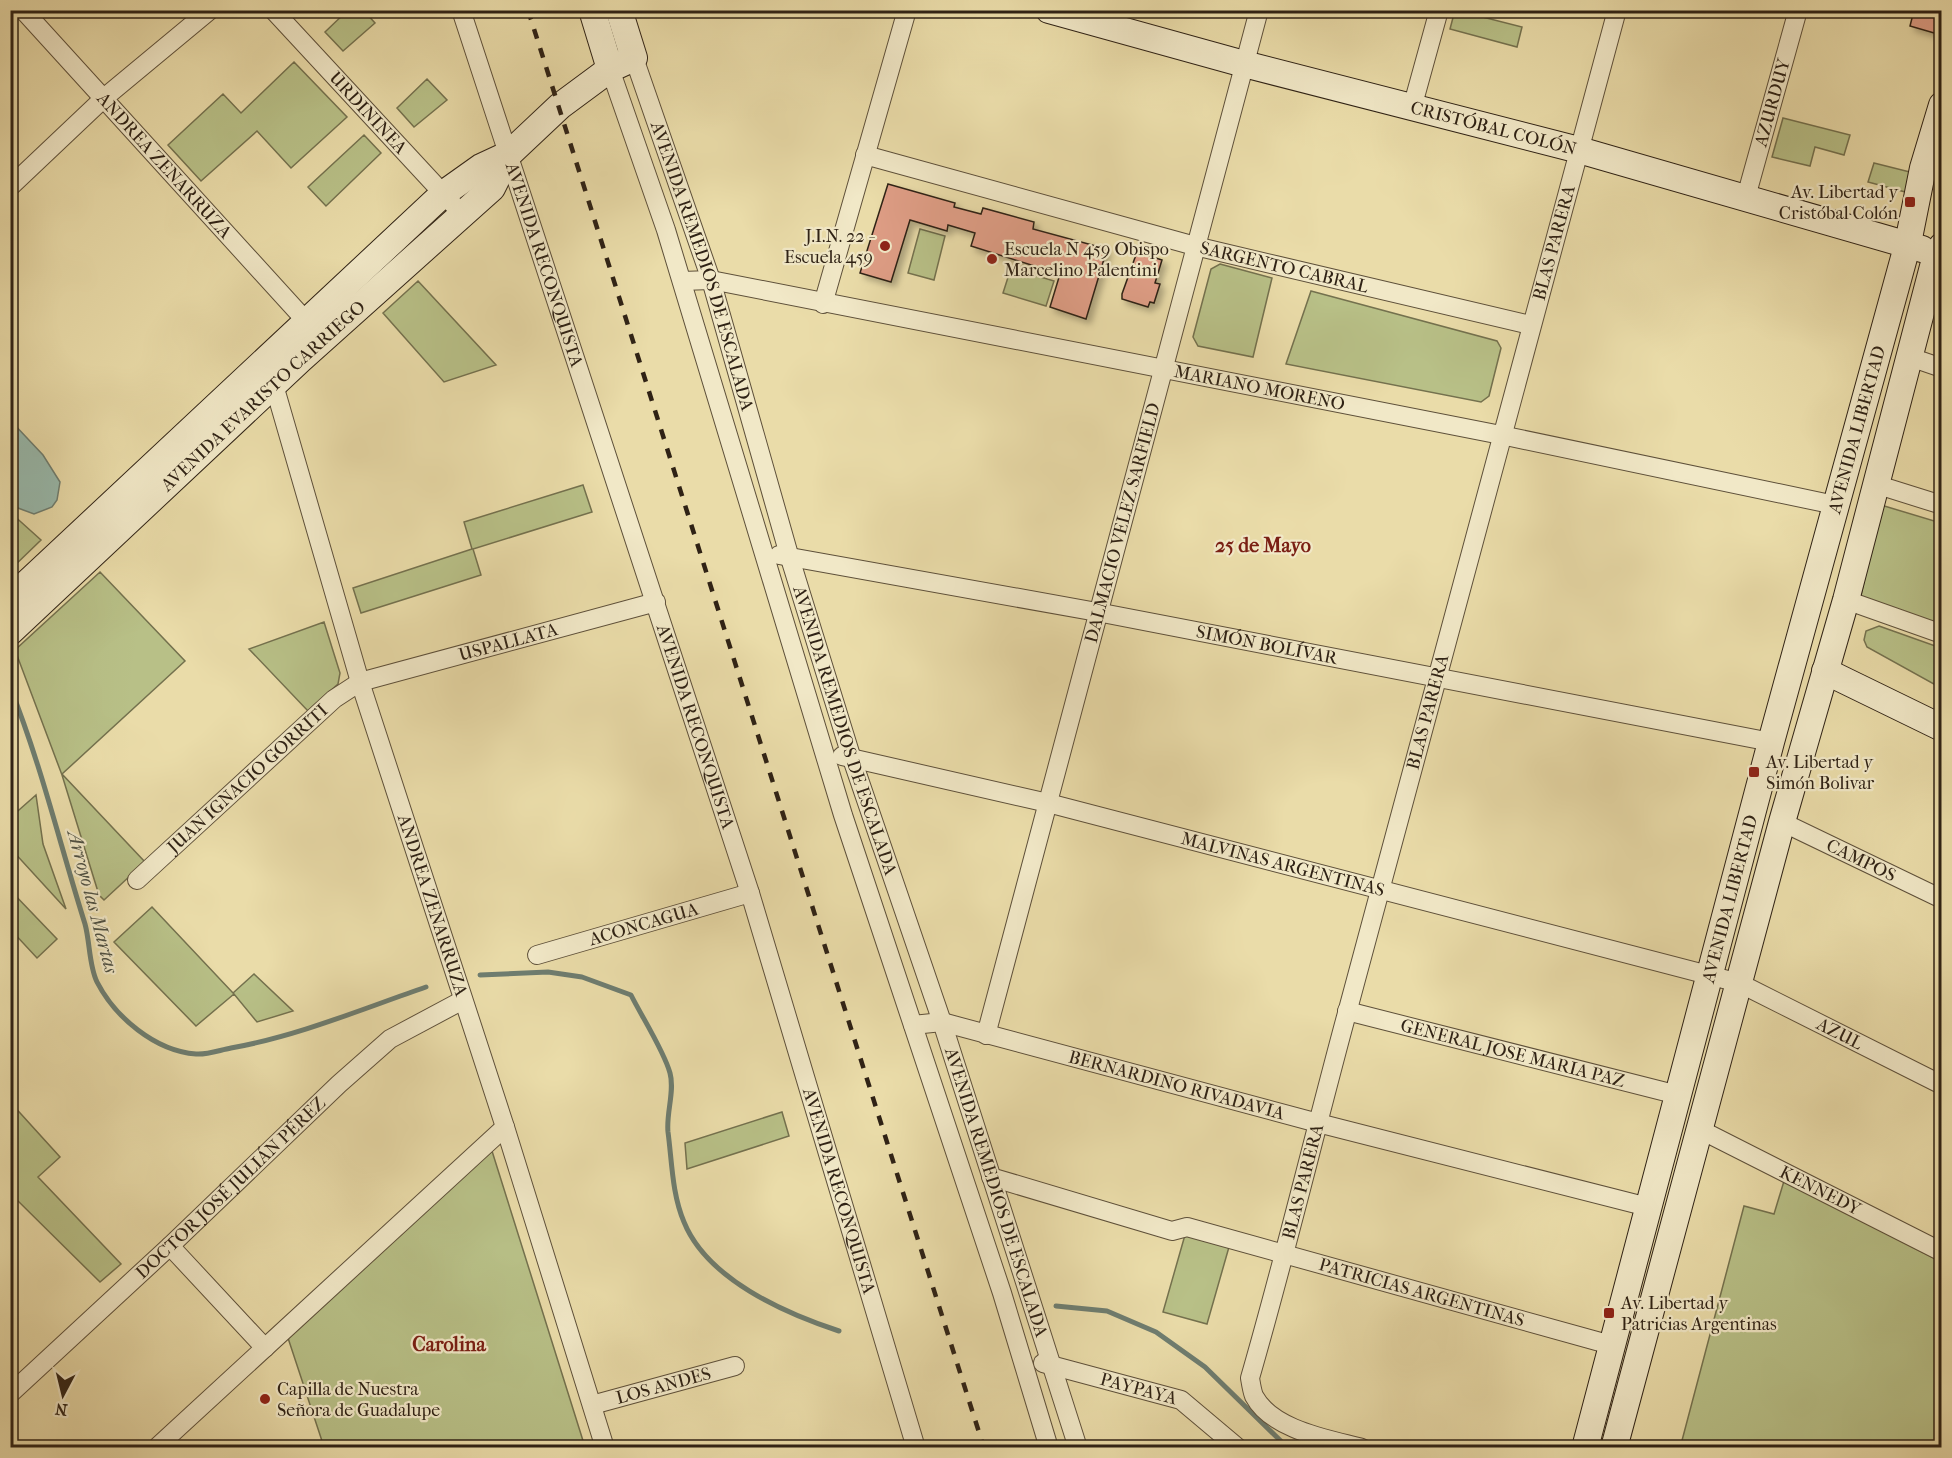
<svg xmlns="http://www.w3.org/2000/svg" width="1952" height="1458" font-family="'IM FELL French Canon',serif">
	<defs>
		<filter id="shadow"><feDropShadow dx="4.5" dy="4.5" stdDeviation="3" flood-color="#0004"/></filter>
	</defs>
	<rect width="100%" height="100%" fill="#eadca9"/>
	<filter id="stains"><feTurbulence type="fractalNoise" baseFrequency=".00333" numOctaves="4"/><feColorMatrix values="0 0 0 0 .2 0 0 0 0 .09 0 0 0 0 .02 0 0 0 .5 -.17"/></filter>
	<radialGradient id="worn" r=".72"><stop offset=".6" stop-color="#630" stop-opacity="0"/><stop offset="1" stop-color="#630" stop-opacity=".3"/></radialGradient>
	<!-- green -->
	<path fill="#b8c087" stroke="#74714e" stroke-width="1.5" d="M 348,10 L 364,11 L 375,23 L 343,51 L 325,32 Z
		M 1455,10 L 1522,27 L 1517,47 L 1450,29 Z
		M 294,62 L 347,117 L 291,168 L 257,131 L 201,181 L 168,145 L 223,94 L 241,113 Z
		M 427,79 L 447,100 L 414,127 L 397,108 Z
		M 1783,118 L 1850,135 L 1844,155 L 1815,147 L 1810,166 L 1772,157 Z
		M 364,135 L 381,153 L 326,206 L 308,187 Z
		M 1874,163 L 1914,173 L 1909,193 L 1868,182 Z
		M 920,229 L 945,236 L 934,280 L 908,273 Z
		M 1220,264 L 1272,278 L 1253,357 L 1198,346 L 1193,337 L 1211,269 Z
		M 1011,268 L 1054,281 L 1046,306 L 1003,293 Z
		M 418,281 L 496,365 L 444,382 L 383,313 Z
		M 1311,291 L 1497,341 L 1501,348 L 1489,396 L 1481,402 L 1286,364 Z
		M 583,485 L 592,512 L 473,549 L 481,575 L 361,613 L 353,588 L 472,549 L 464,522 Z
		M 1881,505 L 1941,523 L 1941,627 L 1860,600 Z
		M 11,513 L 41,540 L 11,569 Z
		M 100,572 L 185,661 L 62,774 L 145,862 L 104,900 L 99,895 L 62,775 L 15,650 Z
		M 324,622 L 340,673 L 338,684 L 308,711 L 249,649 Z
		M 1879,626 L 1941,648 L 1941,688 L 1867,647 L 1864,640 L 1866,631 Z
		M 36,795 L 43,844 L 66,909 L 11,849 L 11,817 Z
		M 10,890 L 57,939 L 37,958 L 11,930 Z
		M 152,907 L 233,993 L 254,974 L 293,1011 L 257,1022 L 234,994 L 196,1026 L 114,942 Z
		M 11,1103 L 60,1157 L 38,1177 L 121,1264 L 100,1282 L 15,1198 L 11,1202 Z
		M 782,1112 L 789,1136 L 687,1169 L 685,1143 Z
		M 492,1151 L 585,1447 L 324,1447 L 288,1338 Z
		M 1784,1181 L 1941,1260 L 1941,1447 L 1680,1448 L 1744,1206 L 1774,1214 Z
		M 1185,1235 L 1229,1247 L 1207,1324 L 1163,1312 Z"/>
	<!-- water -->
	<path fill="#98baad" stroke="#6e7d70" stroke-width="1.5" d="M 11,421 L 43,455 L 60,482 L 57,500 L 52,507 L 34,514 L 18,508 L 12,502 Z"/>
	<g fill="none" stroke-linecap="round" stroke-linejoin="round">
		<!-- stream -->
		<path stroke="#6e7d70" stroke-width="5" d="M 10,687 C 41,764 60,845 85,924 C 90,942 89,966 97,982 C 115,1017 155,1051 196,1054 C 207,1055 220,1050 231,1048 C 298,1036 362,1009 426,987
			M 480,975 L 548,972 L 582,977 L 631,995 C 642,1017 664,1051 670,1073 C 675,1091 666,1113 668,1132 C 672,1162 672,1194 684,1222 C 707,1279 784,1313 839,1331
			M 1056,1306 L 1107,1311 L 1156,1332 L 1205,1367 L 1288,1448"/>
	</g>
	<!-- building -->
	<path fill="#de9d85" stroke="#2f2215" stroke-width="1.5" filter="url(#shadow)" d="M 1914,10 L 1941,14 L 1941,35 L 1910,26 Z
		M 888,184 L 955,203 L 954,207 L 981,214 L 983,208 L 1034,222 L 1033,229 L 1107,249 L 1086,319 L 1050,307 L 1060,274 L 971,246 L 975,233 L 948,225 L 947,231 L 910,220 L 891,282 L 860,273 Z
		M 1137,252 L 1162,260 L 1155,283 L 1160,284 L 1154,303 L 1150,302 L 1148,307 L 1122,299 L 1122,294 Z"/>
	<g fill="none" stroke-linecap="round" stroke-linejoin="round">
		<defs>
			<g id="street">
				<path id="s1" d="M 23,10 L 306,321"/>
				<path id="s2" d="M 273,10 L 462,214"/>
				<path id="s3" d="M 461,10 L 750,893 L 916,1448"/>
				<path id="s4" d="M 634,58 L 711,280 L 789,555 L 851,756 L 942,1022 L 1078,1448"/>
				<path d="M 610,69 L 666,230 L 843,815 L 1002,1293 L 1049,1448"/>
				<path d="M 1412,108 L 1439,10"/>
				<path id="s5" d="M 865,155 L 1195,246 L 1530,325"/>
				<path d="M 10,187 L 104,98 L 210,10"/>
				<path id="s6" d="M 1746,197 L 1798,10"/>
				<path id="s7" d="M 682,281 L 711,280 L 1501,435 L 1835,505"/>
				<path d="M 823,304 L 907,10"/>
				<path d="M 1907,356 L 1942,368"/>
				<path id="s8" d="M 268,377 L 274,385 L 360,682 L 505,1127 L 605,1448"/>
				<path d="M 1875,484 L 1942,505"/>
				<path id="s9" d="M 779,555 L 1097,612 L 1771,742"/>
				<path d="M 1846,600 L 1942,634"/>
				<path id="s10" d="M 842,756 L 1048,803 L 1739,983 L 1942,1085"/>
				<path id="s11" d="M 1782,822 L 1942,899"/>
				<path id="s12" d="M 137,880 L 334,699 L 360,682 L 656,602"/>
				<path id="s13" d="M 537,955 L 750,893"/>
				<path id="s14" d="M 1347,1011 L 1678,1095"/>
				<path id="s15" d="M 913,1025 L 942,1022 L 1318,1123 L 1648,1207"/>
				<path id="s16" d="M 986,1035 L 1259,10"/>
				<path id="s17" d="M 1699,1129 L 1942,1252"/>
				<path id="s18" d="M 991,1177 L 1172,1231 L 1187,1227 L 1611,1345"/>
				<path d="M 170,1246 L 265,1348"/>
				<path id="s19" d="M 1043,1363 L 1181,1400 L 1238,1448"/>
				<path id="s20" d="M 10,1394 L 170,1246 L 339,1084 L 390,1039 L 463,1000"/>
				<path id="s21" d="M 592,1405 L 735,1366"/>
				<path d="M 156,1448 L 505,1127"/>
				<path id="s22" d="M 1362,1448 C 1328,1439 1272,1430 1254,1396 C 1252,1391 1251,1384 1250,1378 C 1285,1257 1314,1135 1347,1013 C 1436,679 1526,345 1617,10"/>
			</g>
			<g id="secondary">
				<path d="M 592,10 L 610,69"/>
				<path id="s23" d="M 1049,10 L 1244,64 L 1579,150 L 1922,249"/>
				<path d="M 10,599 L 443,194 L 481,167 L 509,154 L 560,106 L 610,69 L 634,58 L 619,10"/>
				<path id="s24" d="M 10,632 L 301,359 L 492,188 L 509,154"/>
				<path d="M 1825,671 L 1942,728"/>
				<path id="s25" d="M 1585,1448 L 1771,742 L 1908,243 L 1923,168 L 1942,105"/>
				<path d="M 1614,1448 L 1782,822 L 1846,600 L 1936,255 L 1942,246"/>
			</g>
		</defs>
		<!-- street casing -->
		<use href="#street" stroke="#5e503a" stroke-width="20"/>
		<!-- secondary casing -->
		<use href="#secondary" stroke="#2f2215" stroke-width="28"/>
		<!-- street -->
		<use href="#street" stroke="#f1e8c7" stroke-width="18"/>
		<!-- secondary -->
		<use href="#secondary" stroke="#f1e8c7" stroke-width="26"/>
		<!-- rail -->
		<path stroke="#2f2215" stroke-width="4.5" stroke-dasharray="10 10" stroke-linecap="butt" d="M 528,10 L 984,1448"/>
	</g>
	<!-- markers -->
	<g fill="#8f2418" stroke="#f1e8c7" stroke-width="2">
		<rect x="1904" y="196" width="12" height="12" rx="3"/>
		<circle cx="885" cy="246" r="6"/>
		<circle cx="992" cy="259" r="6"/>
		<rect x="1748" y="766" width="12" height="12" rx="3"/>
		<rect x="1603" y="1307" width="12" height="12" rx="3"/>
		<circle cx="265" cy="1399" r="6"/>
	</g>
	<g text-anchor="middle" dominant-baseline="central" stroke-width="4.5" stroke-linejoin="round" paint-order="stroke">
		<!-- street labels -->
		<g font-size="18" fill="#2f2215" stroke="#f1e8c7">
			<text stroke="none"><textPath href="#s6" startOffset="98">AZURDUY</textPath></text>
			<text stroke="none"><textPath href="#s2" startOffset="140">URDININEA</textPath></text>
			<text stroke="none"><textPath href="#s23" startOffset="460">CRISTÓBAL COLÓN</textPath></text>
			<text stroke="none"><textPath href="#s1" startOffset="210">ANDREA ZENARRUZA</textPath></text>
			<text stroke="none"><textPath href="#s22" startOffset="1317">BLAS PARERA</textPath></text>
			<text stroke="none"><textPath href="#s3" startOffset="268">AVENIDA RECONQUISTA</textPath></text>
			<text stroke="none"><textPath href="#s4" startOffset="219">AVENIDA REMEDIOS DE ESCALADA</textPath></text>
			<text stroke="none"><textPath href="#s5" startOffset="434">SARGENTO CABRAL</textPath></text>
			<text stroke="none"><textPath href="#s7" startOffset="588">MARIANO MORENO</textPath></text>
			<text stroke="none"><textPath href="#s24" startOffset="346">AVENIDA EVARISTO CARRIEGO</textPath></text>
			<text stroke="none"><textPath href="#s25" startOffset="1054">AVENIDA LIBERTAD</textPath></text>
			<text stroke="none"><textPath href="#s16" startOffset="530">DALMACIO VELEZ SARFIELD</textPath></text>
			<text stroke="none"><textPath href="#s12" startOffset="452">USPALLATA</textPath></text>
			<text stroke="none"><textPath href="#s9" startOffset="496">SIMÓN BOLÍVAR</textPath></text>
			<text stroke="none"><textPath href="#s22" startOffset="831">BLAS PARERA</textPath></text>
			<text stroke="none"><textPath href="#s3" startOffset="754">AVENIDA RECONQUISTA</textPath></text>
			<text stroke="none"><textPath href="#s4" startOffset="705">AVENIDA REMEDIOS DE ESCALADA</textPath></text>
			<text stroke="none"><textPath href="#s12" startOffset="150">JUAN IGNACIO GORRITI</textPath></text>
			<text stroke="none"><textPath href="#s11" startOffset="88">CAMPOS</textPath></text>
			<text stroke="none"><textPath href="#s10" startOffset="454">MALVINAS ARGENTINAS</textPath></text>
			<text stroke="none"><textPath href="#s25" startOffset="568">AVENIDA LIBERTAD</textPath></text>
			<text stroke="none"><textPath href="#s8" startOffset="554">ANDREA ZENARRUZA</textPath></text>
			<text stroke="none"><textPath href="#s13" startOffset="111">ACONCAGUA</textPath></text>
			<text stroke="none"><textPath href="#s10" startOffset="1038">AZUL</textPath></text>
			<text stroke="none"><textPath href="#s14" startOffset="171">GENERAL JOSE MARIA PAZ</textPath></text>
			<text stroke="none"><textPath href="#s15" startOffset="272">BERNARDINO RIVADAVIA</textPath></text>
			<text stroke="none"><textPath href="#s22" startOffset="345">BLAS PARERA</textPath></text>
			<text stroke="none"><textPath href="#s20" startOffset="302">DOCTOR JOSÉ JULIÁN PÉREZ</textPath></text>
			<text stroke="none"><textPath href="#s3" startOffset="1240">AVENIDA RECONQUISTA</textPath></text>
			<text stroke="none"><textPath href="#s17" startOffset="136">KENNEDY</textPath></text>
			<text stroke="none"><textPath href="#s4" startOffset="1191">AVENIDA REMEDIOS DE ESCALADA</textPath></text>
			<text stroke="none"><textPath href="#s18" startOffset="448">PATRICIAS ARGENTINAS</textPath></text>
			<text stroke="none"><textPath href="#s21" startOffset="74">LOS ANDES</textPath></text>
			<text stroke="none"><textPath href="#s19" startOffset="99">PAYPAYA</textPath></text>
		</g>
		<!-- poi labels -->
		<g font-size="18" fill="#2f2215" stroke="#f1e8c7" text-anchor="start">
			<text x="1898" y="192" text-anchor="end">Av. Libertad y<tspan x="1898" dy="21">Cristóbal Colón</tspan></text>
			<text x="873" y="236" text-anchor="end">J.I.N. 22 -<tspan x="873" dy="21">Escuela 459</tspan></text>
			<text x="1004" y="249">Escuela N 459 Obispo<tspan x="1004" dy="21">Marcelino Palentini</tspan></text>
			<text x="1766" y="762">Av. Libertad y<tspan x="1766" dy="21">Simón Bolivar</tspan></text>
			<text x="1621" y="1303">Av. Libertad y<tspan x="1621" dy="21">Patricias Argentinas</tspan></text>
			<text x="277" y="1389">Capilla de Nuestra<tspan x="277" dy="21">Señora de Guadalupe</tspan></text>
		</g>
		<!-- neighbourhood labels -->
		<g font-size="20" font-weight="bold" fill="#7a1f14" stroke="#f1e8c7">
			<text x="1263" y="545">25 de Mayo</text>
			<text x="449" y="1344">Carolina</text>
		</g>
		<!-- water labels -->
		<g font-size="20" font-style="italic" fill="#4e5043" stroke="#f1e8c7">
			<text transform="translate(93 902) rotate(75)">Arroyo las Martas</text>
		</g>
	</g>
	<!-- margin -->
	<rect width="1952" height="1458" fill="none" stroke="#eadca9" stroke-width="36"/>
	<rect x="12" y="12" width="1928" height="1434" fill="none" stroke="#2f2215" stroke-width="3"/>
	<rect x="18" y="18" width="1916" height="1422" fill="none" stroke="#2f2215" stroke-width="1.5"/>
	<!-- north arrow -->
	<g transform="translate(63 1395) rotate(187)" stroke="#f1e8c7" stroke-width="4.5" paint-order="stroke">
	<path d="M0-4.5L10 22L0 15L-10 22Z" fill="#2f2215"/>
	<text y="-9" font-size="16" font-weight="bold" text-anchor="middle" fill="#2f2215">N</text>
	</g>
	<rect width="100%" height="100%" filter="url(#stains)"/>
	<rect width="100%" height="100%" fill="url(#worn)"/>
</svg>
